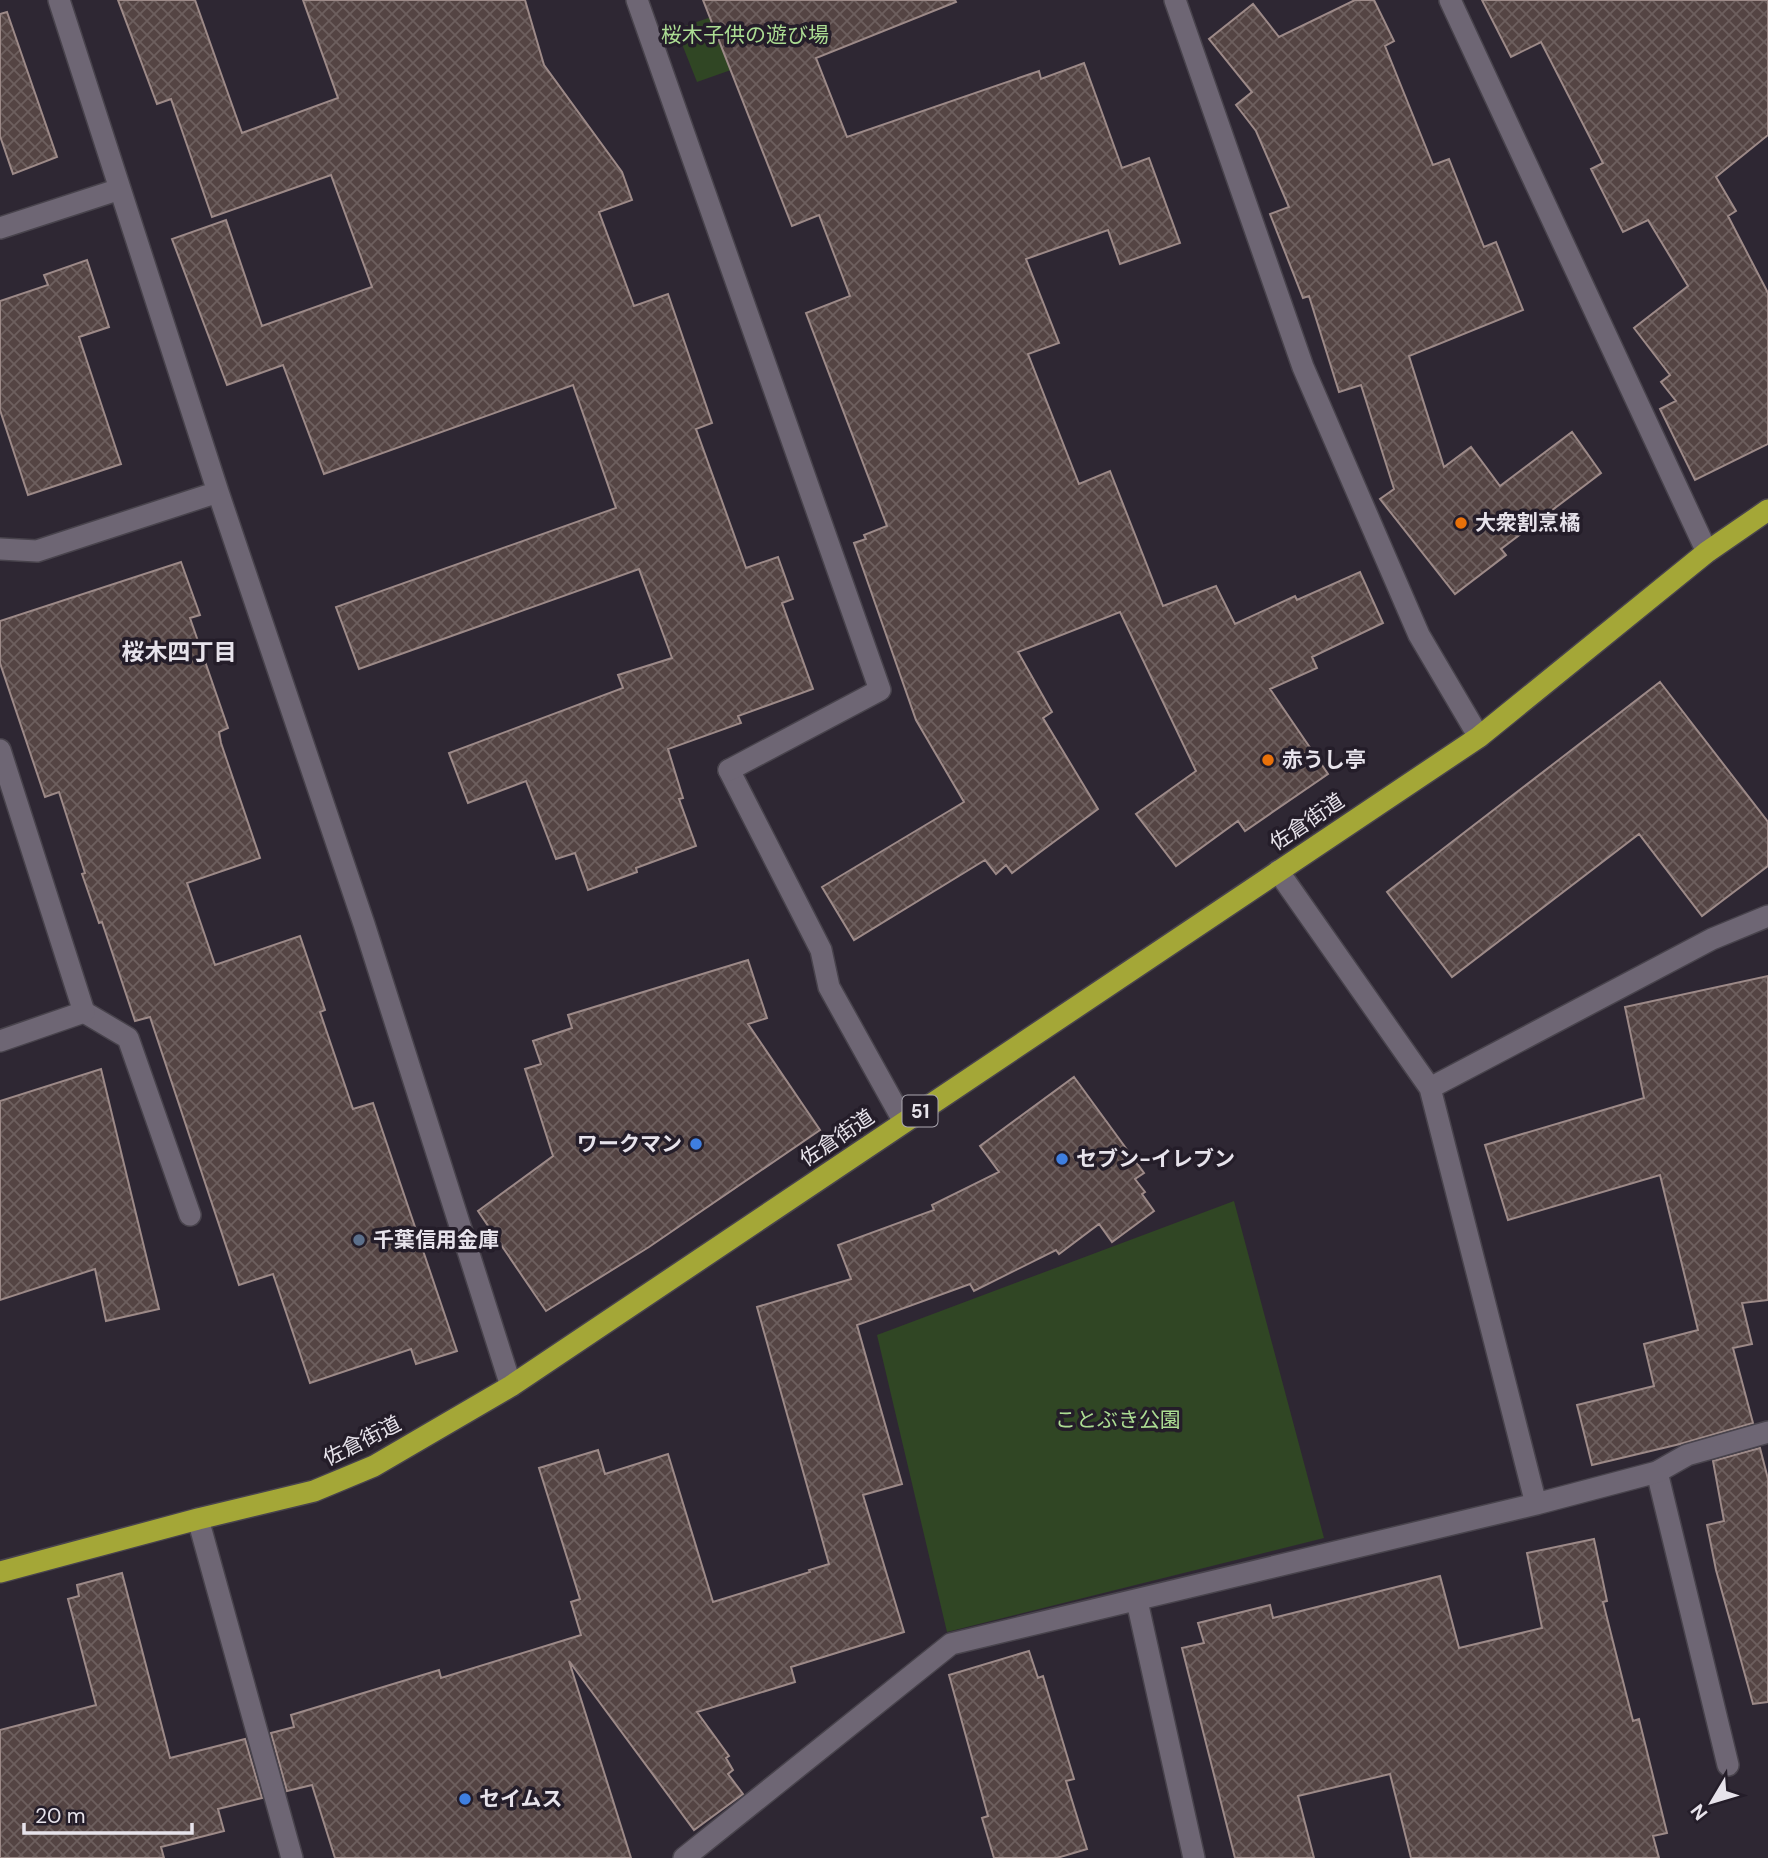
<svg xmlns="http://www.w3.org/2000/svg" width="1768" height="1858" font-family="'DM Sans','Noto Sans JP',sans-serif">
	<defs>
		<pattern id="building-cross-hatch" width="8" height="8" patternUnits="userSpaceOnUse" patternTransform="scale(1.75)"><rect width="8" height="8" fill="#544443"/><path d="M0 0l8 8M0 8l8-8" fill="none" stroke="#6d5f5e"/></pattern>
	</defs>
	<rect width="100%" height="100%" fill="#2e2733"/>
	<!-- green -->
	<path fill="#304624" d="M 761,0 L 813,0 L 827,36 L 697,82 L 676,29 Z
		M 1234,1201 L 1324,1538 L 947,1632 L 877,1335 Z"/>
	<!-- building -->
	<path fill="url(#building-cross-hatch)" stroke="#9d8a88" stroke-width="2" d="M 118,0 L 195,0 L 242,133 L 338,98 L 303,0 L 525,0 L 544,65 L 622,172 L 632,200 L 599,212 L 634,306 L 668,294 L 712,423 L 696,429 L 746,568 L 778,557 L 793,599 L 782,603 L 813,689 L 738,716 L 741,723 L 668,749 L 683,798 L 679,799 L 696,846 L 636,868 L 637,872 L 588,890 L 575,853 L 556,859 L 526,781 L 468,803 L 449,753 L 623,688 L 618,675 L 672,658 L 639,569 L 359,669 L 336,607 L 616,508 L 573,385 L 324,474 L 283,365 L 227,385 L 172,239 L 226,220 L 262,326 L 372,287 L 331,175 L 212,217 L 171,99 L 157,104 Z
		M 703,0 L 955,0 L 956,2 L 816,58 L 847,137 L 1039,71 L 1041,79 L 1084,63 L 1122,168 L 1149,158 L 1180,243 L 1120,264 L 1108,230 L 1026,259 L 1059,343 L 1028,354 L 1079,484 L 1110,471 L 1163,606 L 1216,586 L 1235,624 L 1295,596 L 1297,600 L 1360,572 L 1383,623 L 1312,657 L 1317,668 L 1270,689 L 1328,774 L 1245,831 L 1238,821 L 1176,866 L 1136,814 L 1196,771 L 1120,612 L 1018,652 L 1052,712 L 1043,718 L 1098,809 L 1012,873 L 1006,865 L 996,874 L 985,860 L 854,940 L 822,887 L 964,802 L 916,720 L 854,543 L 866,539 L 864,535 L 887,526 L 806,313 L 850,296 L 819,215 L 792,226 Z
		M 1355,0 L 1374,0 L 1394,41 L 1385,46 L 1433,165 L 1449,159 L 1484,247 L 1496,242 L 1523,310 L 1409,356 L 1444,467 L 1471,447 L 1500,486 L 1572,432 L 1601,473 L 1501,549 L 1506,555 L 1455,594 L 1380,499 L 1394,489 L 1361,385 L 1339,392 L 1309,296 L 1303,298 L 1270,214 L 1289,207 L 1256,131 L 1236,105 L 1252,92 L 1209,39 L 1253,4 L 1279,37 Z
		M 1482,0 L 1768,0 L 1768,135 L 1716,177 L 1736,211 L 1728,216 L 1768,293 L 1768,444 L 1695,480 L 1660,409 L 1676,401 L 1661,382 L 1670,375 L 1634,328 L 1688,286 L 1648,220 L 1623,232 L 1591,169 L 1603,163 L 1541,42 L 1511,57 Z
		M 7,12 L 57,157 L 13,174 L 0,136 L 0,14 Z
		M 87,260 L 109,327 L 79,337 L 121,464 L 28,495 L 0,410 L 0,301 L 48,285 L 44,275 Z
		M 181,562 L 200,615 L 190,618 L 228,728 L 219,732 L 221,743 L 260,858 L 187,883 L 215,965 L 300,936 L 325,1010 L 320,1012 L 353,1109 L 373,1103 L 457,1351 L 416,1364 L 411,1349 L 310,1383 L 273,1274 L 239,1285 L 150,1017 L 135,1021 L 102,922 L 99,923 L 82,874 L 85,873 L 59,792 L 45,797 L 0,663 L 0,621 Z
		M 1660,682 L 1768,822 L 1768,866 L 1702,916 L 1639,834 L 1452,977 L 1387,892 Z
		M 748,960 L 767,1018 L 748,1024 L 820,1130 L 649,1247 L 546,1311 L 478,1211 L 553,1156 L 525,1069 L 541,1064 L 533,1041 L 572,1028 L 568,1015 Z
		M 1768,976 L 1768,1300 L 1742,1303 L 1752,1344 L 1733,1348 L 1753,1423 L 1680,1444 L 1592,1465 L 1577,1405 L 1654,1386 L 1644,1344 L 1698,1330 L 1660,1175 L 1508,1220 L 1485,1145 L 1644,1098 L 1625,1007 Z
		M 101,1069 L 159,1309 L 106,1321 L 95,1269 L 0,1300 L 0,1101 Z
		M 1074,1077 L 1144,1173 L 1135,1179 L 1145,1192 L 1142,1194 L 1154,1211 L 1112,1242 L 1099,1224 L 1059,1254 L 1056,1250 L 974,1291 L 970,1284 L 857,1325 L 902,1484 L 863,1495 L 904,1632 L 791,1667 L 795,1682 L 697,1712 L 729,1756 L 726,1758 L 733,1770 L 728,1774 L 743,1794 L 694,1830 L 569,1661 L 631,1858 L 335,1858 L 312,1785 L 287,1791 L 271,1733 L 294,1727 L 291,1715 L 439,1670 L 441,1678 L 581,1635 L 571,1602 L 580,1599 L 539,1468 L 598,1450 L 605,1474 L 668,1454 L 713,1602 L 810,1572 L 809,1570 L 829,1564 L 757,1307 L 851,1279 L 838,1245 L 934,1210 L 932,1205 L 999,1172 L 980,1146 Z
		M 1760,1448 L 1768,1479 L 1768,1702 L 1753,1704 L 1716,1570 L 1707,1525 L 1724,1521 L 1713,1461 Z
		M 1594,1539 L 1607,1601 L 1603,1602 L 1633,1721 L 1639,1719 L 1667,1833 L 1653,1836 L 1659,1858 L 1411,1858 L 1390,1774 L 1298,1796 L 1314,1858 L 1235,1858 L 1182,1648 L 1204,1643 L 1198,1623 L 1270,1605 L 1273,1618 L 1440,1576 L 1459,1648 L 1542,1628 L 1527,1553 Z
		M 122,1573 L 170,1758 L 245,1739 L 262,1798 L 218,1809 L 224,1831 L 161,1847 L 164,1858 L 0,1858 L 0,1730 L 96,1705 L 68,1599 L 79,1596 L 77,1585 Z
		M 1029,1651 L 1038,1678 L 1043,1676 L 1074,1779 L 1066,1781 L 1087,1849 L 1057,1858 L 994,1858 L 982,1818 L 988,1816 L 949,1675 Z"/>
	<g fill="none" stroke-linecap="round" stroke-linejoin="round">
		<defs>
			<path id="lane" d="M 729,770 L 821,950 L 829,987 L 904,1122
				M 84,1012 L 128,1038 L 190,1215
				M 1657,1472 L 1728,1765"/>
			<path id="street" d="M 59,0 L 218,492 L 364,924 L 511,1386
				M 637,0 L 880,690 L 729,770
				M 1175,0 L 1303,367 L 1419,635 L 1479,737
				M 1450,0 L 1707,552
				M 0,228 L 120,189
				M 0,549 L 37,551 L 218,492
				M 0,750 L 84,1012 L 0,1041
				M 1278,871 L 1430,1088 L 1536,1504
				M 1430,1088 L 1712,939 L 1768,916
				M 198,1519 L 292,1858
				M 1137,1601 L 1194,1858
				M 684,1858 L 951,1644 L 1536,1504 L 1657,1472 L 1687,1455 L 1768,1432"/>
			<path id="highway" d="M 0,1572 L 198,1519 L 314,1491 L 374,1466 L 511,1386 L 1479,737 L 1707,552 L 1768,510"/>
		</defs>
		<!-- lane casing -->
		<use href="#lane" stroke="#48434c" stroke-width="24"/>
		<!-- street casing -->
		<use href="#street" stroke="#48434c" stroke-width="24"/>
		<!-- highway casing -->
		<use href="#highway" stroke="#48434c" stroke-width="24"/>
		<!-- lane -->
		<use href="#lane" stroke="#6e6674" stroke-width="21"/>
		<!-- street -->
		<use href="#street" stroke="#6e6674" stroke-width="21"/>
		<!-- highway -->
		<use href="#highway" stroke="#a4a737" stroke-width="21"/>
	</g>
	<!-- markers -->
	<g fill="#e8710a" stroke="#241d29" stroke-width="2.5">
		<circle cx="1461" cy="523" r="7"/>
		<circle cx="1268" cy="760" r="7"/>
	</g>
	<g fill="#3f7fe0" stroke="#241d29" stroke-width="2.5">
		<circle cx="696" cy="1144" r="7"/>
		<circle cx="1062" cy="1159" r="7"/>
		<circle cx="465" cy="1799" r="7"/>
	</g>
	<circle fill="#5c6f8a" stroke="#241d29" stroke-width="2.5" cx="359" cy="1240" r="7"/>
	<g text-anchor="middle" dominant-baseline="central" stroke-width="7" stroke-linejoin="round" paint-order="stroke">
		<!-- shield labels -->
		<rect fill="#241d29" stroke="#aca8b1" stroke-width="2" x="902.5" y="1095.5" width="35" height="31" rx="5"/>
		<g font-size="19" font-weight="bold" fill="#e7e3eb">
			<text x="920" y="1111">51</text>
		</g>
		<!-- park labels -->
		<g font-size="21" fill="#acdd93" stroke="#241d29">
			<text x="745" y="35">桜木子供の遊び場</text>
			<text x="1118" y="1420">ことぶき公園</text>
		</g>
		<!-- poi labels -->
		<g font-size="21" font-weight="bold" fill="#e7e3eb" stroke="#241d29" text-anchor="start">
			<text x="1475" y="523">大衆割烹橘</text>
			<text x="1282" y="760">赤うし亭</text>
			<text x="682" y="1144" text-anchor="end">ワークマン</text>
			<text x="1076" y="1159">セブン-イレブン</text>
			<text x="373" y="1240">千葉信用金庫</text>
			<text x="479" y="1799">セイムス</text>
		</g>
		<!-- street labels -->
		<g font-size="21" fill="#e7e3eb" stroke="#241d29">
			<text transform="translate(1307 822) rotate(-34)">佐倉街道</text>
			<text transform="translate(837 1138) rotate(-34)">佐倉街道</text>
			<text transform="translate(362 1441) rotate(-27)">佐倉街道</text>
		</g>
		<!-- neighbourhood labels -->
		<g font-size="23" font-weight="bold" fill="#e7e3eb" stroke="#241d29">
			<text x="179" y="652">桜木四丁目</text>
		</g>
	</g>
	<!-- north arrow -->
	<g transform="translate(1712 1802) rotate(232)" stroke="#241d29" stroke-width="5" paint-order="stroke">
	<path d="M0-5L12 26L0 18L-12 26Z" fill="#e7e3eb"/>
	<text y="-10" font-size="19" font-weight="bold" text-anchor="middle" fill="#e7e3eb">N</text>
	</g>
	<!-- scale -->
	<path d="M24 1823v10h168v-10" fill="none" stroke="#e7e3eb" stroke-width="3.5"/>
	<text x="35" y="1823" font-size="21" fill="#e7e3eb" stroke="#241d29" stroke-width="5" paint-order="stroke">20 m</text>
</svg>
